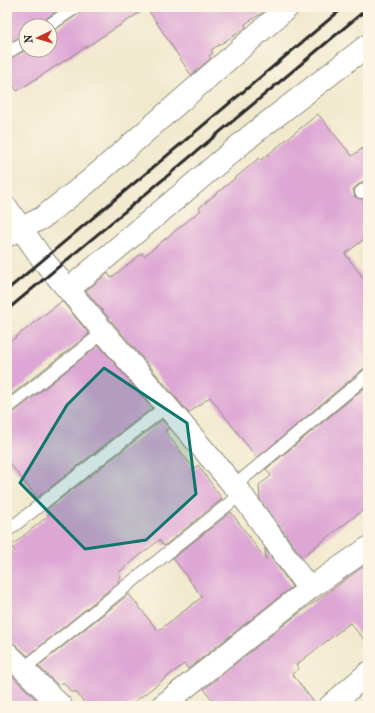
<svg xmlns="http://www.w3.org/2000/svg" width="375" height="713" font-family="'IM FELL French Canon',serif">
	<rect width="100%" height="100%" fill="#fcf5e5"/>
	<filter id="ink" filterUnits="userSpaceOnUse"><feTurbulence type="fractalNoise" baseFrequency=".025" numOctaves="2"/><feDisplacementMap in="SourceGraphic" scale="8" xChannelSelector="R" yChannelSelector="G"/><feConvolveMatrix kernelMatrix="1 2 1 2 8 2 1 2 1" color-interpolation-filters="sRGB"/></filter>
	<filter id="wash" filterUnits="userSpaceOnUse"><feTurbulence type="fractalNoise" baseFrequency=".012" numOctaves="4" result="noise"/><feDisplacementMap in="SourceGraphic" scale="16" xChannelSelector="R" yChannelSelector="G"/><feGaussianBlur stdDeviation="0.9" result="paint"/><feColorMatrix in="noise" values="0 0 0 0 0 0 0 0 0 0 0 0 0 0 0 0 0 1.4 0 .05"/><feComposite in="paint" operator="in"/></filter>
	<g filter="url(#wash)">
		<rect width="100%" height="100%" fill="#f1e9ce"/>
		<g id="blocks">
			<!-- building -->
			<path fill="#dda6d5" d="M 7,7 L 63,7 L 44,20 L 41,26 L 26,26 L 26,34 L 7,44 Z
				M 83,7 L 269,7 L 259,15 L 245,24 L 246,28 L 211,50 L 213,53 L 209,56 L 211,58 L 191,75 L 147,8 L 17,91 L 7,75 L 7,60 L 26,50 L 50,50 L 50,33 L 80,13 Z
				M 318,114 L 352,156 L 368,144 L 368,177 L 353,189 L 355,197 L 362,199 L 368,208 L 368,236 L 345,254 L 368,284 L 368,368 L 363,369 L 257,458 L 210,397 L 189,413 L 86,291 L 108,273 L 111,278 L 142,253 L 144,256 L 201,210 L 199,208 L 240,174 L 259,158 L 261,160 Z
				M 62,301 L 89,334 L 7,398 L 7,344 Z
				M 99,345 L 152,408 L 37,498 L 7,460 L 7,415 L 12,414 Z
				M 368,385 L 368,506 L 302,557 L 260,500 L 259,485 L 271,476 L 266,469 Z
				M 162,420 L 169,428 L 165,431 L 194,469 L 198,465 L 222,499 L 164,546 L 159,540 L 118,573 L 121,577 L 118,580 L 119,582 L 28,656 L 15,644 L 7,641 L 7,558 L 15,551 L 11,546 L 49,515 L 46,510 Z
				M 231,512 L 266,560 L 265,548 L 292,587 L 188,669 L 184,664 L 129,706 L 87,706 L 75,691 L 72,693 L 63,682 L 59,686 L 38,666 L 129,594 L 158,631 L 202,597 L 173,558 Z
				M 368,563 L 368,644 L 350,623 L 296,665 L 299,669 L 292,674 L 317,706 L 217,706 L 204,689 L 290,620 Z
				M 7,671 L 41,704 L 38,706 L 7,706 Z"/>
		</g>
	</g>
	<g filter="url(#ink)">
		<use href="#blocks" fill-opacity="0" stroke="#8e8a7c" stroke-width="1"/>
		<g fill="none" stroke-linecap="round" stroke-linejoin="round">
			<defs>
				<path id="lane" d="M 48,26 L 76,7
					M 7,53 L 26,41
					M 361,192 L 368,187
					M 7,408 L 104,332
					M 234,486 L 368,375
					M 7,531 L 167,406
					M 23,669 L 241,494"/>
				<path id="street" d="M 7,208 L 43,260 L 241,494 L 309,589 L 162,706
					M 8,235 L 42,218 L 88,182 L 288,7
					M 69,289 L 254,133 L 368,45
					M 309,589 L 368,548
					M 7,653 L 61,706
					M 330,706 L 368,673"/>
			</defs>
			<!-- lane casing -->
			<use href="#lane" stroke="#8e8a7c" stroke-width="14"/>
			<!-- street casing -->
			<use href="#street" stroke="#8e8a7c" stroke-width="24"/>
			<!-- lane -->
			<use href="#lane" stroke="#fff" stroke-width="12"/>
			<!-- street -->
			<use href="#street" stroke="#fff" stroke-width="22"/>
			<!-- rail -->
			<path stroke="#2b2b2b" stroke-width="3" d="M 7,290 L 344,7
				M 7,310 L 368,8"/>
		</g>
	</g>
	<!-- marked area -->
	<path fill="#0f766e" fill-opacity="0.2" stroke="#0f766e" stroke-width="3" stroke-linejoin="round" d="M 104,368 L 187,423 L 196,494 L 146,540 L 85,549 L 20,483 L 67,405 Z"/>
	<!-- margin -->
	<rect width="375" height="713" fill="none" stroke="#fcf5e5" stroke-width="24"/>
	<!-- north arrow -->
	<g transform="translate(38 38) rotate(265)"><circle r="19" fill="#fcf5e5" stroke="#a8a49b"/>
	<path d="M0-3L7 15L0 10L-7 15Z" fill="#c8321e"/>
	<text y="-6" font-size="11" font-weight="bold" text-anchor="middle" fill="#2b2b2b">N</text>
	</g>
</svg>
